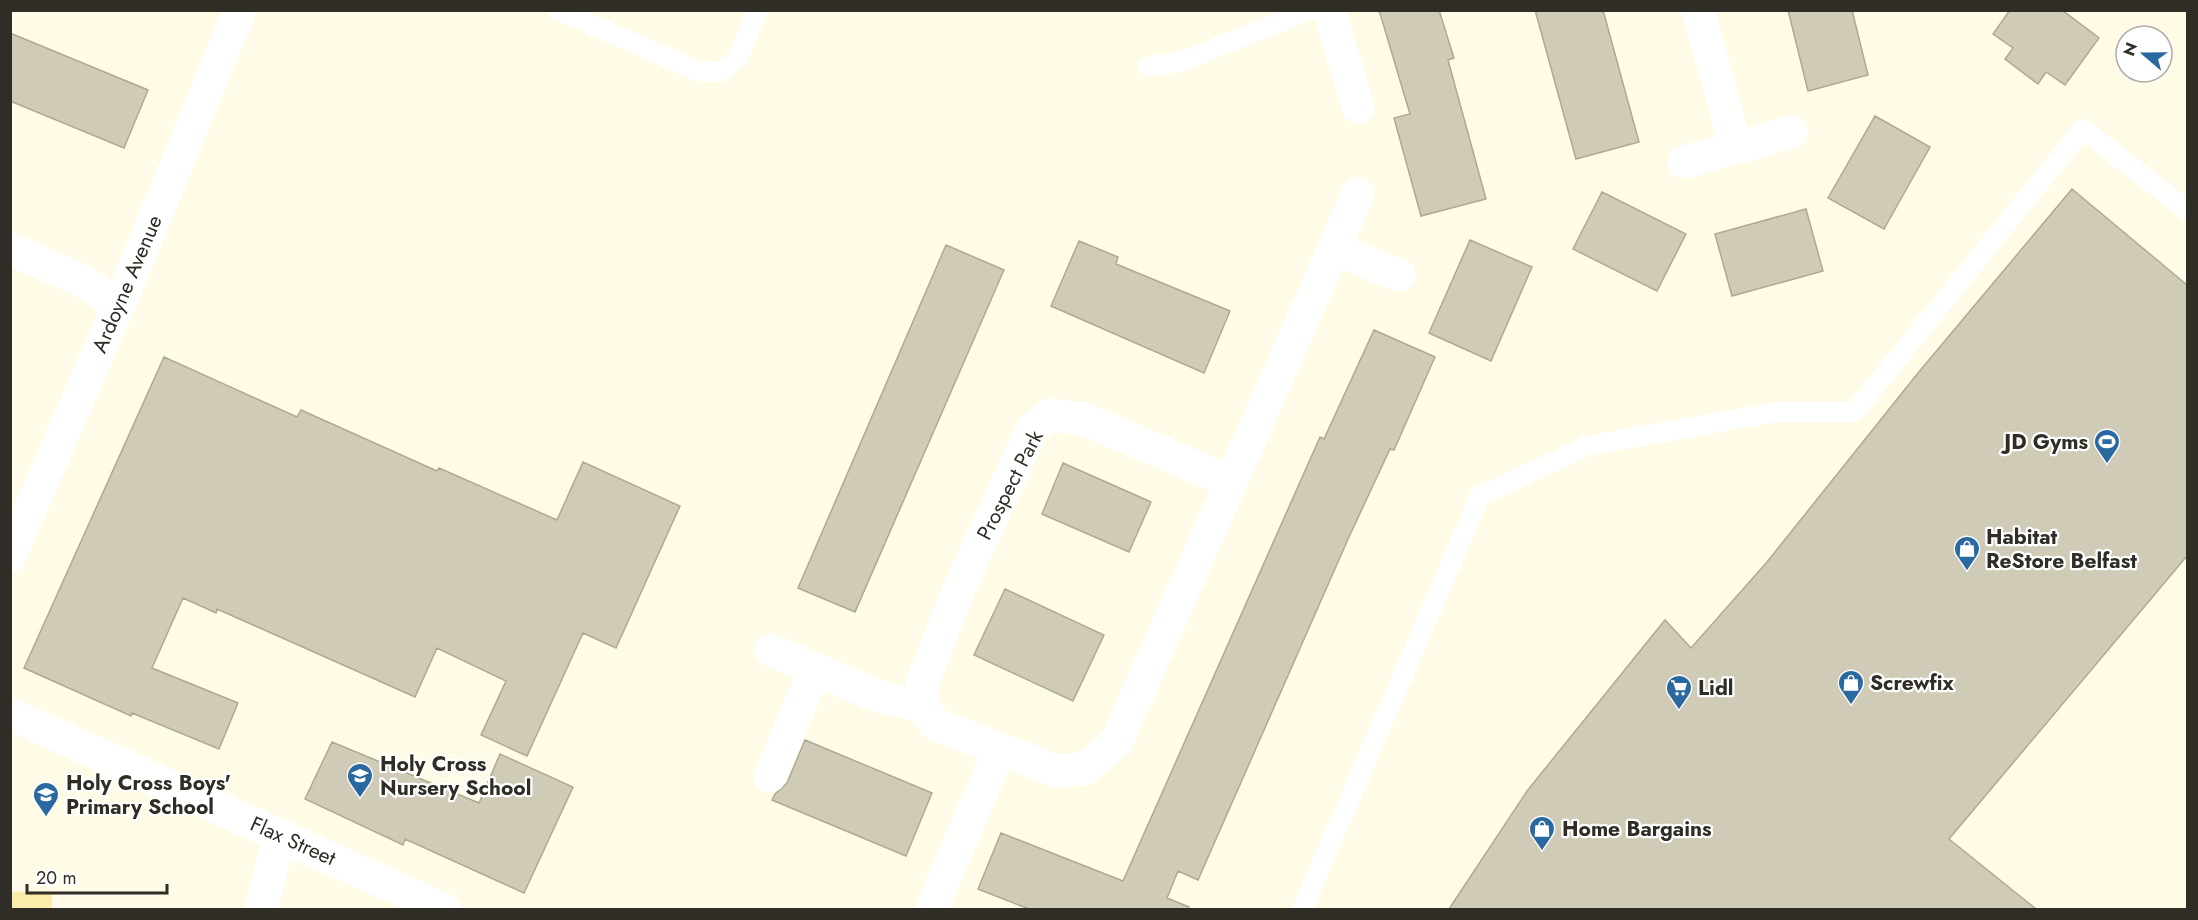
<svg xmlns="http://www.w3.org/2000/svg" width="2198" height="920" font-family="Jost,sans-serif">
	<rect width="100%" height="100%" fill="#fffbe6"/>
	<!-- green -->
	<path fill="#faecaa" d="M 52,891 L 52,909 L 11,909 L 11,892 Z"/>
	<!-- building -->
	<path fill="#cfcbb7" stroke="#ada995" stroke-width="1.5" d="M 1379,10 L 1439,10 L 1454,58 L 1448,60 L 1486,199 L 1421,216 L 1394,118 L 1410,114 Z
		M 1535,10 L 1603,10 L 1639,142 L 1576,159 Z
		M 1788,10 L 1852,10 L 1868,75 L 1808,91 Z
		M 2010,10 L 2062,10 L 2099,38 L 2065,85 L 2046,72 L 2038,84 L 2005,59 L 2013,48 L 1993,34 Z
		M 10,33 L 148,90 L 124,148 L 10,101 Z
		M 1875,116 L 1930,147 L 1884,229 L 1828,198 Z
		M 2072,189 L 2187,285 L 2187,556 L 1949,839 L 2036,909 L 1449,909 L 1527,791 L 1665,620 L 1691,648 L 1767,562 L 1918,373 Z
		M 1602,192 L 1686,234 L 1657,291 L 1573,249 Z
		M 1806,209 L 1823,271 L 1732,296 L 1715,234 Z
		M 1470,240 L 1532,267 L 1491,361 L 1429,333 Z
		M 1079,241 L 1118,257 L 1116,264 L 1230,311 L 1204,373 L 1051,306 Z
		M 946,245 L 1004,270 L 855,612 L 798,588 Z
		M 1374,330 L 1435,357 L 1394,450 L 1390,449 L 1349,537 L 1198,880 L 1178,871 L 1167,898 L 1189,907 L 1188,909 L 1029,909 L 978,889 L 1001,833 L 1123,881 L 1320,437 L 1324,439 Z
		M 164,357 L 297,417 L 301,410 L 437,471 L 439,468 L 557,520 L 583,462 L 680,506 L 616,648 L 583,633 L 527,756 L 481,735 L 506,681 L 437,648 L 415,697 L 217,609 L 216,613 L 183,598 L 152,668 L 238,703 L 219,749 L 132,713 L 131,716 L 24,668 Z
		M 1063,463 L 1151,502 L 1129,552 L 1042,514 Z
		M 1005,589 L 1104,635 L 1073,701 L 974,655 Z
		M 805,740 L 932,793 L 906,856 L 772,800 L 775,794 L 787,783 Z
		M 332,742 L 479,803 L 500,754 L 573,787 L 524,893 L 405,839 L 403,845 L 305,799 Z"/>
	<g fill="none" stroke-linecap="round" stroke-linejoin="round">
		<!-- service -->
		<path stroke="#fff" stroke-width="20" d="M 558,10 L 698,71 L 722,72 L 738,57 L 758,10
			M 1148,66 L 1180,62 L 1310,10
			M 1302,910 L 1480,496 L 1587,446 L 1776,412 L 1854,412 L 2083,129 L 2188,211"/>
		<!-- minor -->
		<path stroke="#fff" stroke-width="33" d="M 1329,10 L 1358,107
			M 1698,10 L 1736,147
			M 1684,162 L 1792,132
			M 10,249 L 85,282 L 119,305
			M 1334,249 L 1399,275
			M 1231,482 L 1084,419 L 1049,415 L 1032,430 L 957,593 L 922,684 L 922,706 L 935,724 L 1056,771 L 1085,769 L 1117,741 L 1358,194
			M 10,556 L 119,305 L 240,10
			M 771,650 L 877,696 L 922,706
			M 10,714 L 445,910
			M 770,776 L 815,670
			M 261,910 L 280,835
			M 931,910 L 1000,749"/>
	</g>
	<!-- icons -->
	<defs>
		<symbol id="stadium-pin" viewBox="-11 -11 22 30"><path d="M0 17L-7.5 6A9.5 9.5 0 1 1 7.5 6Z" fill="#29699f" stroke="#fff"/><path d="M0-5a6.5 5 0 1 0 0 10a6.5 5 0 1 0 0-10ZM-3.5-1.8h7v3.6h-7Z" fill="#fff"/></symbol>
		<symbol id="shop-pin" viewBox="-11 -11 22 30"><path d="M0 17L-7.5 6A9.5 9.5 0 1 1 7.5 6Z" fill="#29699f" stroke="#fff"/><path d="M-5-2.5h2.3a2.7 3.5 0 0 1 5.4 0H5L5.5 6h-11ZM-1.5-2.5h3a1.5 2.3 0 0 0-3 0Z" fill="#fff"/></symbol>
		<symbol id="supermarket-pin" viewBox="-11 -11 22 30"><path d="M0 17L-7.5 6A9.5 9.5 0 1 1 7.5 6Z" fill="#29699f" stroke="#fff"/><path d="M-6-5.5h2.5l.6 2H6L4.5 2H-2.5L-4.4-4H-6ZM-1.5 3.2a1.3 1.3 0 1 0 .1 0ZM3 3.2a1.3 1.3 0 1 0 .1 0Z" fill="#fff"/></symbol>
		<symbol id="school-pin" viewBox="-11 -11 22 30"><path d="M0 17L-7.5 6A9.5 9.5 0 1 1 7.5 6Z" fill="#29699f" stroke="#fff"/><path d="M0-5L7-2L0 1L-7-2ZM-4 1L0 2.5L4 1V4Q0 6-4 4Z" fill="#fff"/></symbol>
	</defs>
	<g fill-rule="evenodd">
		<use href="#stadium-pin" x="2092" y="427" width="30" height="40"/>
		<use href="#shop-pin" x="1952" y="534" width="30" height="40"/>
		<use href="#shop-pin" x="1836" y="668" width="30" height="40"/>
		<use href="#supermarket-pin" x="1664" y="673" width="30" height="40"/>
		<use href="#school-pin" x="345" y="761" width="30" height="40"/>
		<use href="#school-pin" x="31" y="780" width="30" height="40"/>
		<use href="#shop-pin" x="1527" y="814" width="30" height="40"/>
	</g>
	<g text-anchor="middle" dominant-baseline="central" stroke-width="4.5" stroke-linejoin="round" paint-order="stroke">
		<!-- street labels -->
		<g font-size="21" fill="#2f2d25" stroke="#fff">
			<text transform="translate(127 284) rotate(-67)">Ardoyne Avenue</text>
			<text transform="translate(1010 485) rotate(-63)">Prospect Park</text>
			<text transform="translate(293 841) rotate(24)">Flax Street</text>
		</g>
		<!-- poi labels -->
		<g font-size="21" font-weight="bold" fill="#2f2d25" stroke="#fff" text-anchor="start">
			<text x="2088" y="442" text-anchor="end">JD Gyms</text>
			<text x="1986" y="537">Habitat<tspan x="1986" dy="24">ReStore Belfast</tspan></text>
			<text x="1870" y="683">Screwfix</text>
			<text x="1698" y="688">Lidl</text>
			<text x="380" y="764">Holy Cross<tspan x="380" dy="24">Nursery School</tspan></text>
			<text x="66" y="783">Holy Cross Boys'<tspan x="66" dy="24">Primary School</tspan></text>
			<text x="1562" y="829">Home Bargains</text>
		</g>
	</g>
	<!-- border -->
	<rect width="2198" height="920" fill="none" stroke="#2f2d25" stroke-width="24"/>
	<!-- north arrow -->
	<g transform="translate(2144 54) rotate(290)"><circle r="28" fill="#ffffff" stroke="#acaba8" stroke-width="1.5"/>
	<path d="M0-4.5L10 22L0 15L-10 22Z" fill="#29699f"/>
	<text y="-9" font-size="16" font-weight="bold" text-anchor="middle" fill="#2f2d25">N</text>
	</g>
	<!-- scale -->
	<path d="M27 884v9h140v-9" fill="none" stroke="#2f2d25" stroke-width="3"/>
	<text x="36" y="884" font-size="18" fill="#2f2d25" stroke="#ffffff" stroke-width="4.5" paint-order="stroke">20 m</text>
</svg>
